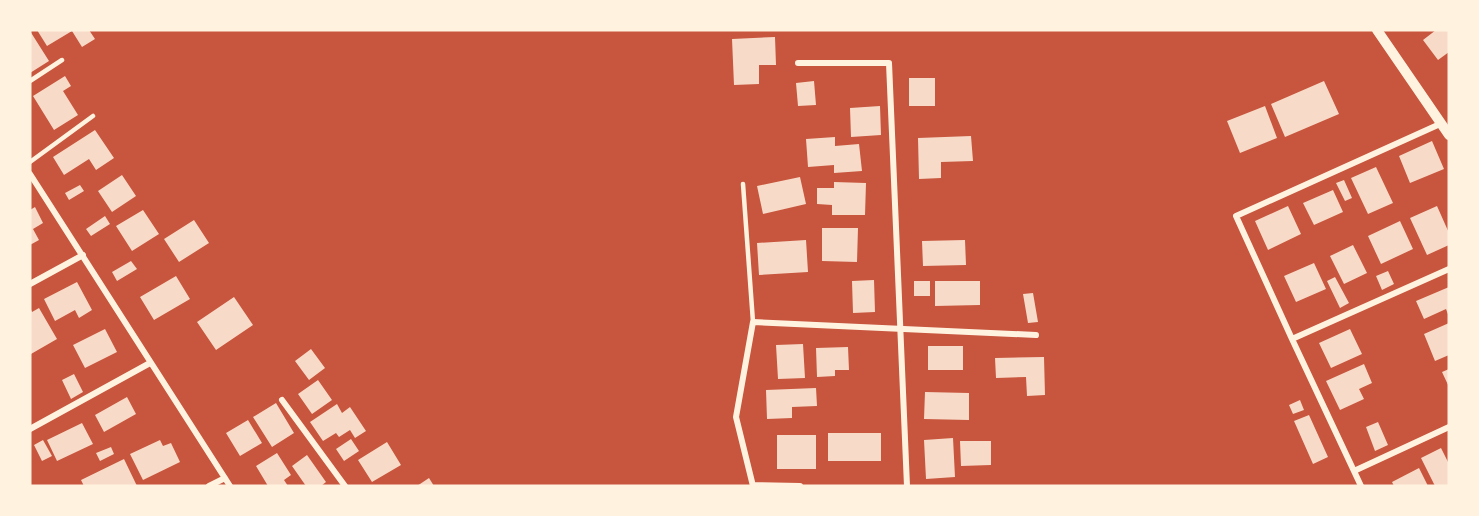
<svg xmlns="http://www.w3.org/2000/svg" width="1479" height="516" font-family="Signika,sans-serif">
	<rect width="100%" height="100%" fill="#c8553d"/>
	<!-- building -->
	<path fill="#f7dbc8" d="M 37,30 L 89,30 L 95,39 L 82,47 L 72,31 L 47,46 Z
		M 1436,30 L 1449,30 L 1449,52 L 1438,60 L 1423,40 Z
		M 30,31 L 49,61 L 30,73 Z
		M 775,37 L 776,65 L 759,65 L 759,84 L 734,85 L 732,39 Z
		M 65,76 L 71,86 L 63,91 L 78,115 L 54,130 L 33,96 Z
		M 909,78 L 935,78 L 935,106 L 909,106 Z
		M 814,81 L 816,105 L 798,106 L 796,83 Z
		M 1324,81 L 1339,114 L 1285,137 L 1271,104 Z
		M 880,106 L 881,135 L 851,137 L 850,108 Z
		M 1265,106 L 1277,138 L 1240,153 L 1227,121 Z
		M 95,130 L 114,158 L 96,170 L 89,159 L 64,175 L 53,157 Z
		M 971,136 L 973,161 L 941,162 L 941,178 L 919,179 L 918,138 Z
		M 835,137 L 835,146 L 859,144 L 862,171 L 834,173 L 834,165 L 808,167 L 806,139 Z
		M 1432,141 L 1444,169 L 1410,183 L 1399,156 Z
		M 1376,167 L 1393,203 L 1368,214 L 1351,178 Z
		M 122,175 L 136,196 L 112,212 L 98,191 Z
		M 800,177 L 806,204 L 763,214 L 757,186 Z
		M 1344,180 L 1352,198 L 1345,201 L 1336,183 Z
		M 834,182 L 866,183 L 865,215 L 832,215 L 832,205 L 817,204 L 817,188 L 834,188 Z
		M 80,185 L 84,191 L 69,200 L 65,193 Z
		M 1333,190 L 1343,212 L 1314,225 L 1303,203 Z
		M 1288,206 L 1301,234 L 1268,250 L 1255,221 Z
		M 1437,206 L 1449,233 L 1449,245 L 1427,255 L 1410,218 Z
		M 35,207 L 43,223 L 33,229 L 39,240 L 30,245 L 30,210 Z
		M 143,210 L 159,234 L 132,251 L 116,226 Z
		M 105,216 L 110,224 L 91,236 L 86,229 Z
		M 194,220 L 209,243 L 179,262 L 164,239 Z
		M 1400,221 L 1413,249 L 1381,264 L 1368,236 Z
		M 822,228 L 858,228 L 857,262 L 822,261 Z
		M 806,240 L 808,272 L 759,275 L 757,243 Z
		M 965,240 L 966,265 L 923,266 L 922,241 Z
		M 1353,245 L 1367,273 L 1344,284 L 1330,256 Z
		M 131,261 L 137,269 L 117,281 L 112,272 Z
		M 1314,263 L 1326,289 L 1296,302 L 1284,276 Z
		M 1388,271 L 1394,284 L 1382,290 L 1376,276 Z
		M 176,276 L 190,299 L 154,320 L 140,297 Z
		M 1335,277 L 1349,303 L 1340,308 L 1327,281 Z
		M 874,280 L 875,312 L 853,313 L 852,281 Z
		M 914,281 L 930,281 L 930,296 L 914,296 Z
		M 935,281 L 980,281 L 980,305 L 935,306 Z
		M 77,282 L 92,310 L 79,318 L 75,310 L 55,321 L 44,299 Z
		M 1449,287 L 1449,317 L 1446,309 L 1424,319 L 1416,301 Z
		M 1033,293 L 1038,322 L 1028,323 L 1023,294 Z
		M 234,297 L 253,325 L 216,350 L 197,322 Z
		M 30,307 L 32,312 L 39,308 L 57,339 L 31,354 Z
		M 1449,323 L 1449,355 L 1435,361 L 1424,334 Z
		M 105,329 L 117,352 L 85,368 L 73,345 Z
		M 1350,329 L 1362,354 L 1331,368 L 1319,343 Z
		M 803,344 L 805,378 L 778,379 L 776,345 Z
		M 928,346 L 963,346 L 963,370 L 928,370 Z
		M 848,347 L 849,370 L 835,370 L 835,376 L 817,377 L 816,348 Z
		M 311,349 L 325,368 L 309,380 L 295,361 Z
		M 1044,357 L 1045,395 L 1027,396 L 1026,377 L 996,378 L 995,358 Z
		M 1364,364 L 1372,383 L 1359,389 L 1364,399 L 1340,410 L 1326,381 Z
		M 1449,369 L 1449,387 L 1442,372 Z
		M 74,374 L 83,392 L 71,399 L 62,380 Z
		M 318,380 L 332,400 L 312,414 L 298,394 Z
		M 816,388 L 817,406 L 792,407 L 792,418 L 767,419 L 766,390 Z
		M 925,392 L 969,393 L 969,420 L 924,419 Z
		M 127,397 L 136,414 L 104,432 L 95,415 Z
		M 1300,400 L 1304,410 L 1293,414 L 1289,405 Z
		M 276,403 L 294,433 L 272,447 L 253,417 Z
		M 337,404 L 342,413 L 350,407 L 366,431 L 355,438 L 350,430 L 339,437 L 336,433 L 323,441 L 310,422 Z
		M 1309,415 L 1328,457 L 1313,464 L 1294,421 Z
		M 248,420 L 262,443 L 240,456 L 226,433 Z
		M 1378,422 L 1388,445 L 1375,451 L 1366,427 Z
		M 82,423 L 93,444 L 57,461 L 47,440 Z
		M 828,433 L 881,433 L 881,461 L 828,461 Z
		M 777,435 L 816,435 L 816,469 L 777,469 Z
		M 953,438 L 955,477 L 926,479 L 924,440 Z
		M 351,439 L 359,451 L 344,461 L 336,449 Z
		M 43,440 L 52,456 L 42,461 L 34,445 Z
		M 160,440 L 163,446 L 171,443 L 180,462 L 143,480 L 130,454 Z
		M 960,441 L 991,441 L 991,465 L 961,466 Z
		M 387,442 L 401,465 L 372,482 L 358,460 Z
		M 111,447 L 114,454 L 100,461 L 96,453 Z
		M 1441,448 L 1449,464 L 1448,486 L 1435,486 L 1421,458 Z
		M 277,453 L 291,475 L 284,480 L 288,486 L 268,486 L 256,466 Z
		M 307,455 L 326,482 L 321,486 L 306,486 L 292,466 Z
		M 124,459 L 137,486 L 84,486 L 81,480 Z
		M 1419,468 L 1428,486 L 1394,486 L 1392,482 Z
		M 429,478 L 434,486 L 417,486 Z"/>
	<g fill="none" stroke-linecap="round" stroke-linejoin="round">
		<!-- service -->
		<path stroke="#fff3e0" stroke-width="4.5" d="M 30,81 L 62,60
			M 30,162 L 93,116
			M 743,184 L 753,322"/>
		<!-- minor -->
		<path stroke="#fff3e0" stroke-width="6" d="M 798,63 L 889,63 L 907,486
			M 30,174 L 230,486
			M 30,284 L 83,255
			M 1292,339 L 1236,216 L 1440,124
			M 282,400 L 345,486
			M 30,429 L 150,363
			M 1354,471 L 1449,427
			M 753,485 L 800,486
			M 209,486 L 225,478
			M 753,486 L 736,417 L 753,322 L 1036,335
			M 1361,486 L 1292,339 L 1449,269"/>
		<!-- tertiary -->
		<path stroke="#fff3e0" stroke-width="10" d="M 1377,30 L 1449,135"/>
	</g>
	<!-- border -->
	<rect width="1479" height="516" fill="none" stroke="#fff3e0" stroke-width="63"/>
</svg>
